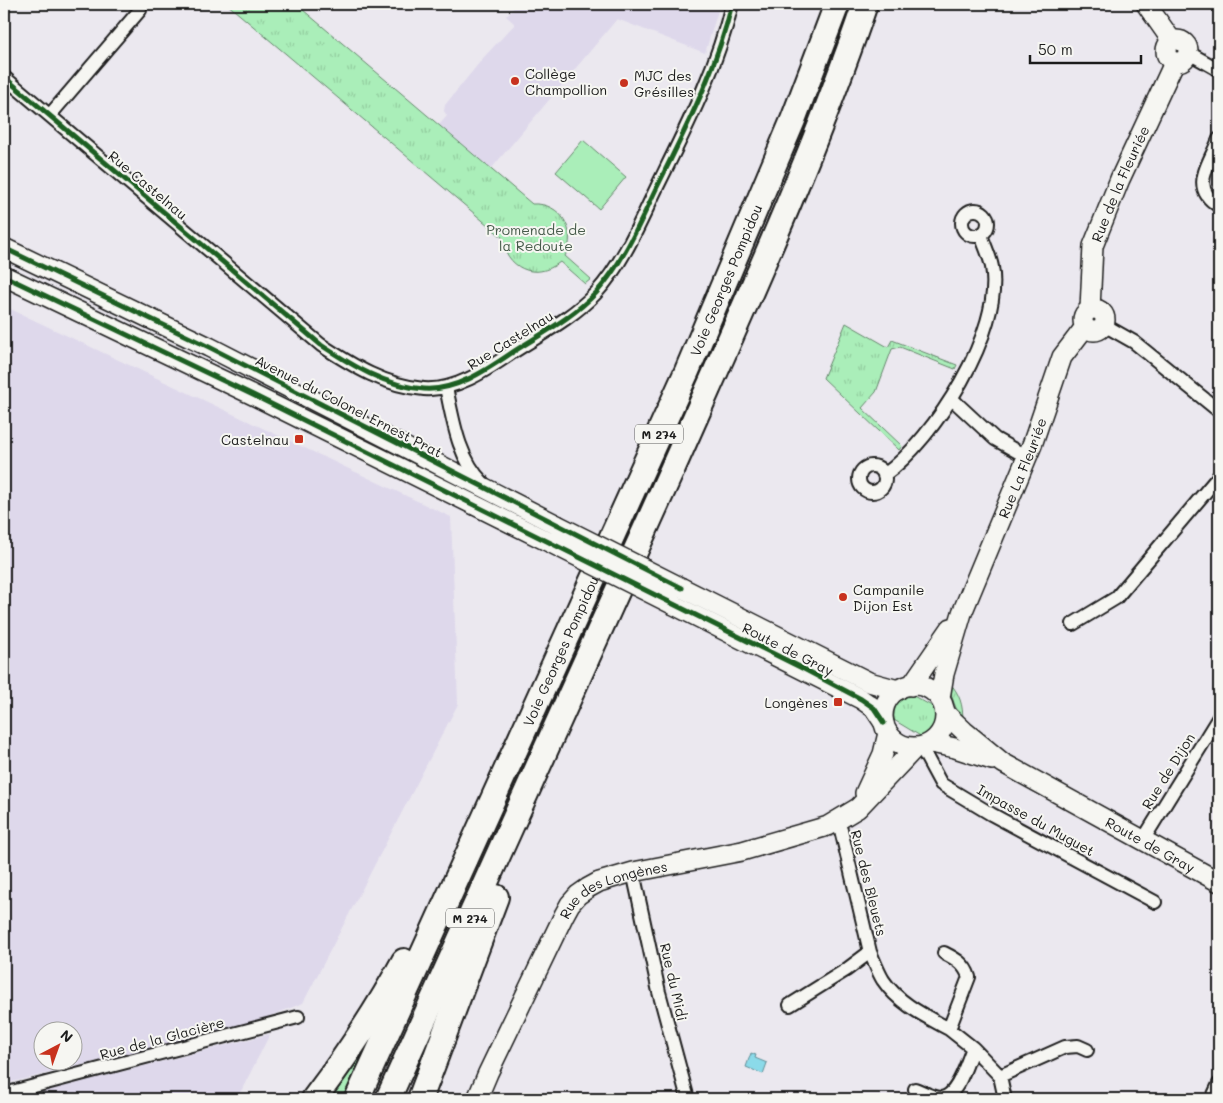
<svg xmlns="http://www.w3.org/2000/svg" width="1223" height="1103" font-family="Mali,sans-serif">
	<defs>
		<pattern id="grass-tufts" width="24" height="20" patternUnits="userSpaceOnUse" patternTransform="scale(1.25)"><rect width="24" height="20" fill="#aaeeb9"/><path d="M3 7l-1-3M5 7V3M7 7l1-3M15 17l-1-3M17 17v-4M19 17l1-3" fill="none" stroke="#92cc9e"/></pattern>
		<pattern id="water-ripples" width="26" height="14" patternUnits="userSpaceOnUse" patternTransform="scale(1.25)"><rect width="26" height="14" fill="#8bdae9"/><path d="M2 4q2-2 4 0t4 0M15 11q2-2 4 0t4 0" fill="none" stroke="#77bac7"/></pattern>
	</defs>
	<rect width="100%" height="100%" fill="#ebe8ef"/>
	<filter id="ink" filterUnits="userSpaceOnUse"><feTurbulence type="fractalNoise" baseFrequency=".02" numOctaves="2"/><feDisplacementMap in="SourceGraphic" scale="10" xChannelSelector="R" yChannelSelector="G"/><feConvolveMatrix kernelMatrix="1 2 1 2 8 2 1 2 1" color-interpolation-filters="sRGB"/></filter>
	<g filter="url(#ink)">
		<!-- built -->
		<path fill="#ded8eb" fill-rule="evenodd" d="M 517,4 L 720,4 L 705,53 L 617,19 L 491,169 L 439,125 L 447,116 L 444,111 L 445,105 L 484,57 L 515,24 L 506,16 Z
			M 4,306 L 451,517 L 458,704 L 303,1003 L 252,1023 L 4,1084 ZM 42,1030 L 72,1030 L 72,1060 L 42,1060 Z
			M 270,1034 L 237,1099 L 15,1099 Z"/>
		<!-- grass -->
		<path fill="url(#grass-tufts)" stroke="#63856a" d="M 227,4 L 296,4 L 532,204 C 561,202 578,231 565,256 L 591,279 L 585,284 L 560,262 C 535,282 505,268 502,237 Z
			M 846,323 L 888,347 L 892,340 L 957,365 L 955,369 L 900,347 L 892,349 L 876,392 L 862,408 L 902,446 L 899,450 L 823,378 Z
			M 949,682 C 960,694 963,705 963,721 C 957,713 949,692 949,682 Z
			M 908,693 L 939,710 C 938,723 935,733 922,737 L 894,720 C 893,707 897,700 908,693 Z
			M 365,1050 L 342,1099 L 327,1099 Z"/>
		<!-- pitch -->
		<path fill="#aaeeb9" stroke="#63856a" d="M 583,140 L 626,177 L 599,209 L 556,172 Z"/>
		<!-- water -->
		<path fill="url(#water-ripples)" stroke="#5f8e97" d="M 751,1053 L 756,1055 L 755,1058 L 767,1063 L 763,1074 L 746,1067 Z"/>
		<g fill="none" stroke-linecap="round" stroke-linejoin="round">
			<defs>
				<path id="street" d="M 1189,53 L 1219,70
					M 4,77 L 321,345 C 353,366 385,386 424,389 C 455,391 485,371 510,354 C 539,335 571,319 596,293 C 624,262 640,222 658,185 C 687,126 717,68 732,4
					M 50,115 L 140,10
					M 1219,139 C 1209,165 1189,188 1219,206
					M962 223a13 13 0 1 1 26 0a13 13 0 1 1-26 0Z
					M 1104,325 L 1134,342 L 1219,411
					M 446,387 C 453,420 458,458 483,483
					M 952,399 L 995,439 L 1027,457
					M859 479a13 13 0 1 1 26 0a13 13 0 1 1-26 0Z
					M 884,475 C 934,440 1004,330 992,267 C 990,256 984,245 981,234
					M 1073,624 L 1116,598 L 1219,476
					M 921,747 L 941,784 L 991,814 L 1155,902
					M 1143,840 L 1219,717
					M 633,872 L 659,992 L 688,1099
					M 870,952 C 874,961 878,972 883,980 C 899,1004 925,1016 949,1029 L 969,977 C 965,964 956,959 944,953
					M 790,1005 L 846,970 L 870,952 L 841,830 L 837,822
					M 973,1048 L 1000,1076 L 1005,1099
					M 1000,1076 L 1065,1047 L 1078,1046 L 1087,1050
					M 915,1089 C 923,1092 933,1098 941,1098 C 958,1097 967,1061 973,1048 L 949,1029
					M 4,1094 L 298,1017
					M 1212,1099 L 1219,1084"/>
				<g id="secondary">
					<path d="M 1146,4 L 1172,41"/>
					<circle cx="1177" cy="51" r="11"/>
					<path d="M 4,248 L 209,347 L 557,525"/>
					<path d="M 4,276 L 253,395 L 549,542"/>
					<circle cx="1094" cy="320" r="11"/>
					<path id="s1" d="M 1090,309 L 1093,246 L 1120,179 L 1174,63"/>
					<path d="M 682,588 L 869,682 L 898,690"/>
					<path d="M 674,605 L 861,699 L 874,708 L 884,723"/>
					<circle cx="914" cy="716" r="31"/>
					<path d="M 911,686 L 951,628"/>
					<path id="s2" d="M 940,698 L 944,674 L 962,613 L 1032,445 L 1062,357 L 1085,327"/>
					<path id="s3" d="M 945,713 L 964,731 L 1003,763 L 1219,882"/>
					<path d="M 931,743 L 955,748 L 992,760"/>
					<path d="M 865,793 L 883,754 L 888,733"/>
					<path id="s4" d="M 477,1099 L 488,1073 L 564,915 L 570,904 L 578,895 L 588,888 L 599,882 L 633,872 L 742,851 L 828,826 L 858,808 L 915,748"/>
				</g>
				<g id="highway">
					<path d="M 314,1099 C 348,1054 377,1011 404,961"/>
					<path id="s5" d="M 357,1099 L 687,371 L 793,120 L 837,4"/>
					<path d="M 388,1099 C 484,890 578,680 672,470 C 740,316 811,163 865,4"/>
					<path d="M 420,1099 L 496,897"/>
				</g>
			</defs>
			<!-- street casing -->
			<use href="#street" stroke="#1c1c1c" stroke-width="16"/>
			<!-- secondary casing -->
			<use href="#secondary" stroke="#1c1c1c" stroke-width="22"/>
			<!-- highway casing -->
			<use href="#highway" stroke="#1c1c1c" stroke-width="28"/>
			<!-- street -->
			<use href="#street" stroke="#f6f6f2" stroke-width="12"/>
			<!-- secondary -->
			<use href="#secondary" stroke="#f6f6f2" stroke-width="19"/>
			<!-- highway -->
			<use href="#highway" stroke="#f6f6f2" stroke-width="24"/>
			<defs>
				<path id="secondary-bridge" d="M 557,525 L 682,588
					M 549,542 L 674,605"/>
			</defs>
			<!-- secondary-bridge casing -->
			<use href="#secondary-bridge" stroke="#1c1c1c" stroke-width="22" stroke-linecap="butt"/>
			<!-- secondary-bridge -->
			<use href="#secondary-bridge" stroke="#f6f6f2" stroke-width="19"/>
			<defs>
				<path id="cycleway" d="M 4,77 L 321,345 C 353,366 385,386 424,389 C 455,391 485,371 510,354 C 539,335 571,319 596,293 C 624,262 640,222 658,185 C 687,126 717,68 732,4
					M 4,248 L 209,347 L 682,588
					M 4,276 L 253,395 L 802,668 L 861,699 L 874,708 L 884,723"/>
			</defs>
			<!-- cycleway casing -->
			<use href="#cycleway" stroke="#f6f6f2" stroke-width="8"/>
			<!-- cycleway -->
			<use href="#cycleway" stroke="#1b5e20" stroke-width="5"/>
		</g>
	</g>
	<!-- markers -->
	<g fill="#c8321e" stroke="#f6f6f2" stroke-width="2">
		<circle cx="515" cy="81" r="5"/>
		<circle cx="624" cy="83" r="5"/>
		<rect x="294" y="434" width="10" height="10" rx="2.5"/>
		<circle cx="843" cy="597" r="5"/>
		<rect x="833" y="697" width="10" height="10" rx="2.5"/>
	</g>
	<g text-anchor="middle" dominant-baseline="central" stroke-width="4" stroke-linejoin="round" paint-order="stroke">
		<!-- shield labels -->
		<g fill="#f6f6f2" stroke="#5d5d5c" stroke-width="1">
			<rect x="635" y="424.5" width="48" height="19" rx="4"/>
			<rect x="446" y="908.5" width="48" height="19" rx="4"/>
		</g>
		<g font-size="12" font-weight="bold" fill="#1c1c1c">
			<text x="659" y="434">M 274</text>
			<text x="470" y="918">M 274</text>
		</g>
		<!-- poi labels -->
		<g font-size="14" fill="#1c1c1c" stroke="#f6f6f2" text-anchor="start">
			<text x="525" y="73">Collège<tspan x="525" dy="16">Champollion</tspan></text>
			<text x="634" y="75">MJC des<tspan x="634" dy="16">Grésilles</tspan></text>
			<text x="289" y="439" text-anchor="end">Castelnau</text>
			<text x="853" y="589">Campanile<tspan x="853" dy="16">Dijon Est</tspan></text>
			<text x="828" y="702" text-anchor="end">Longènes</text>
		</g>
		<!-- street labels -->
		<g font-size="14" fill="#1c1c1c" stroke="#f6f6f2">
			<text stroke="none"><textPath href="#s1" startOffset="131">Rue de la Fleuriée</textPath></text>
			<text transform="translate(148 185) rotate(40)">Rue Castelnau</text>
			<text stroke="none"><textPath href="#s5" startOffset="898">Voie Georges Pompidou</textPath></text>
			<text transform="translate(510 340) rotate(-32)">Rue Castelnau</text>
			<text transform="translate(349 406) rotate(27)">Avenue du Colonel Ernest Prat</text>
			<text stroke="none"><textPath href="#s2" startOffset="245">Rue La Fleuriée</textPath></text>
			<text transform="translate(788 649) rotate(27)">Route de Gray</text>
			<text stroke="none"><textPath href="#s5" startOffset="492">Voie Georges Pompidou</textPath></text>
			<text transform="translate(1168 771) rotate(-58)">Rue de Dijon</text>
			<text transform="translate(1036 820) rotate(29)">Impasse du Muguet</text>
			<text stroke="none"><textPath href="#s3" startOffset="245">Route de Gray</textPath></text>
			<text transform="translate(869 883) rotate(76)">Rue des Bleuets</text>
			<text stroke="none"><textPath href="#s4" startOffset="262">Rue des Longènes</textPath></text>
			<text transform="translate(674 982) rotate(77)">Rue du Midi</text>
			<text transform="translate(162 1038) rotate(-15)">Rue de la Glacière</text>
		</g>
		<!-- park labels -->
		<g font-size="14" fill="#475b4b" stroke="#f6f6f2">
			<text x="536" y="229">Promenade de<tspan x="536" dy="16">la Redoute</tspan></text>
		</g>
	</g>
	<!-- margin -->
	<rect width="1223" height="1103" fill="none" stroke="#f6f6f2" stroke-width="20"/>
	<rect x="10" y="10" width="1203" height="1083" fill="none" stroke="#1c1c1c" stroke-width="2" filter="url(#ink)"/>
	<!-- north arrow -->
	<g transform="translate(58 1046) rotate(41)"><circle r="24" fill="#f6f6f2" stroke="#9f9f9c"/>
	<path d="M0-4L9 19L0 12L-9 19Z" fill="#c8321e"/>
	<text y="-8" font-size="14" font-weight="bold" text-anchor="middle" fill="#1c1c1c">N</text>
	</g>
	<!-- scale -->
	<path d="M1030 55v8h111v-8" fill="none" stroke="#1c1c1c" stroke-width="2.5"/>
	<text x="1038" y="55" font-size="15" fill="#1c1c1c" stroke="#f6f6f2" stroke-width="4" paint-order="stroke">50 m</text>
</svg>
